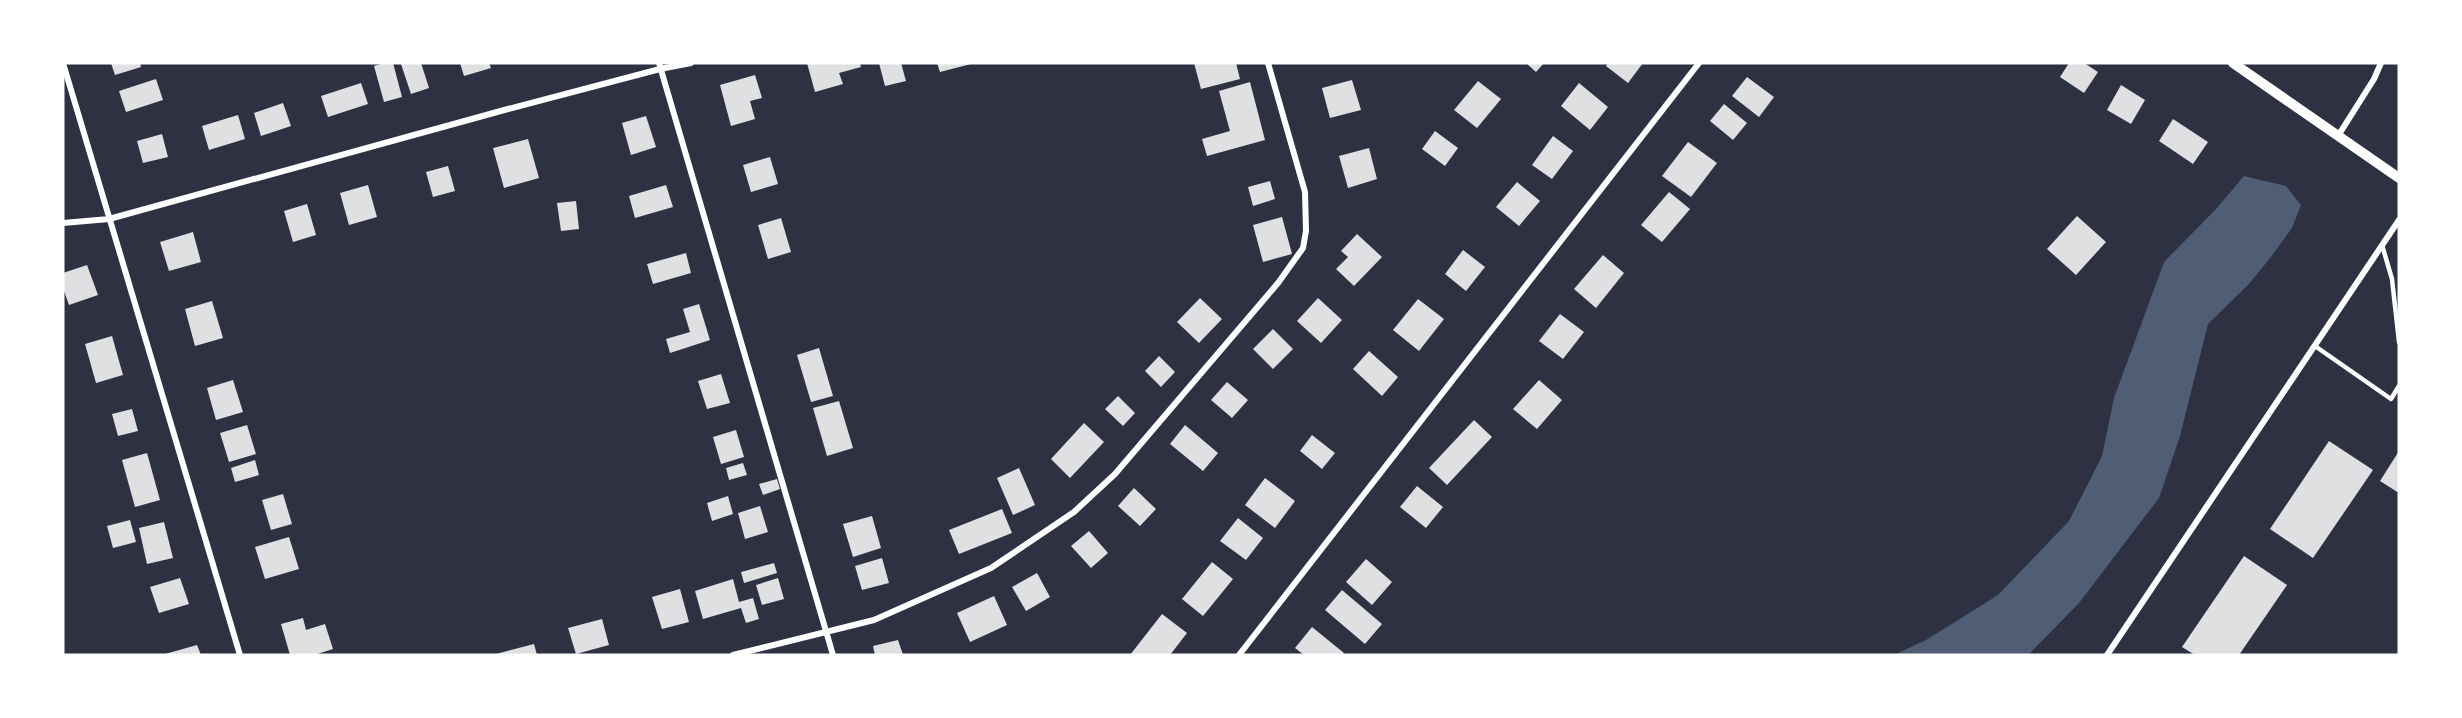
<svg xmlns="http://www.w3.org/2000/svg" width="2462" height="718" font-family="Ubuntu,sans-serif">
	<rect width="100%" height="100%" fill="#2d3142"/>
	<!-- water -->
	<path fill="#4f5d75" d="M 2244,176 L 2286,186 L 2301,205 L 2292,228 L 2271,257 L 2248,285 L 2208,324 L 2180,436 L 2159,498 L 2079,603 L 2028,655 L 1894,655 L 1926,640 L 1998,595 L 2069,521 L 2102,456 L 2114,398 L 2164,262 L 2216,209 Z"/>
	<!-- building -->
	<path fill="#e0e0e3" d="M 111,63 L 140,63 L 141,67 L 115,75 Z
		M 384,63 L 393,63 L 402,97 L 384,102 L 374,66 Z
		M 421,63 L 429,88 L 411,94 L 401,64 Z
		M 460,63 L 489,63 L 491,68 L 464,76 Z
		M 807,63 L 860,63 L 861,67 L 839,73 L 843,84 L 815,92 Z
		M 879,63 L 901,63 L 906,81 L 885,86 Z
		M 937,63 L 971,63 L 971,64 L 940,72 Z
		M 1194,63 L 1236,63 L 1240,79 L 1201,89 Z
		M 1526,63 L 1544,63 L 1536,72 Z
		M 1608,63 L 1643,63 L 1628,83 L 1606,66 Z
		M 2069,63 L 2084,63 L 2098,72 L 2084,93 L 2060,77 Z
		M 755,75 L 762,98 L 750,101 L 755,119 L 731,126 L 720,85 Z
		M 1747,77 L 1774,97 L 1759,117 L 1732,96 Z
		M 156,79 L 163,100 L 126,112 L 119,91 Z
		M 1352,80 L 1361,110 L 1330,118 L 1322,88 Z
		M 1478,81 L 1501,99 L 1477,128 L 1454,110 Z
		M 1250,82 L 1265,140 L 1207,156 L 1202,139 L 1230,131 L 1219,91 Z
		M 361,83 L 368,104 L 328,117 L 321,96 Z
		M 1579,83 L 1608,107 L 1590,130 L 1561,106 Z
		M 2121,85 L 2145,100 L 2131,124 L 2107,110 Z
		M 283,103 L 291,126 L 261,136 L 254,113 Z
		M 1724,104 L 1747,123 L 1733,140 L 1710,121 Z
		M 238,115 L 245,139 L 209,150 L 202,126 Z
		M 646,116 L 656,147 L 631,155 L 622,123 Z
		M 2173,119 L 2208,142 L 2193,164 L 2159,141 Z
		M 1435,131 L 1458,148 L 1445,166 L 1422,149 Z
		M 162,134 L 168,157 L 143,163 L 137,141 Z
		M 1553,136 L 1573,151 L 1552,179 L 1532,165 Z
		M 528,139 L 539,178 L 504,188 L 493,148 Z
		M 1688,142 L 1717,163 L 1691,197 L 1662,176 Z
		M 1369,148 L 1377,179 L 1348,188 L 1339,156 Z
		M 770,157 L 778,184 L 751,192 L 743,165 Z
		M 448,166 L 455,191 L 433,197 L 426,172 Z
		M 1270,181 L 1275,199 L 1253,206 L 1248,187 Z
		M 1517,182 L 1540,201 L 1519,226 L 1496,207 Z
		M 368,185 L 377,217 L 349,225 L 340,193 Z
		M 666,185 L 673,207 L 635,218 L 629,196 Z
		M 1669,192 L 1690,209 L 1662,242 L 1641,225 Z
		M 576,201 L 579,229 L 561,231 L 557,203 Z
		M 307,204 L 316,235 L 293,242 L 284,211 Z
		M 2077,216 L 2106,242 L 2076,275 L 2047,249 Z
		M 1282,217 L 1292,254 L 1263,262 L 1253,225 Z
		M 781,218 L 791,252 L 768,259 L 758,225 Z
		M 193,232 L 201,262 L 169,271 L 160,242 Z
		M 1357,234 L 1382,257 L 1354,286 L 1336,269 L 1348,257 L 1341,251 Z
		M 1463,250 L 1485,267 L 1466,291 L 1445,274 Z
		M 686,253 L 691,273 L 653,284 L 647,264 Z
		M 1603,255 L 1624,273 L 1596,308 L 1574,289 Z
		M 87,265 L 98,295 L 69,305 L 63,288 L 63,273 Z
		M 1200,298 L 1222,319 L 1199,343 L 1177,322 Z
		M 1318,298 L 1342,320 L 1321,343 L 1297,321 Z
		M 1418,299 L 1444,319 L 1419,351 L 1393,330 Z
		M 212,301 L 223,338 L 195,346 L 185,309 Z
		M 699,304 L 710,340 L 670,353 L 666,339 L 690,332 L 683,309 Z
		M 1560,314 L 1584,332 L 1563,359 L 1539,341 Z
		M 1273,329 L 1293,349 L 1273,369 L 1253,349 Z
		M 112,336 L 123,375 L 96,383 L 85,344 Z
		M 819,348 L 833,396 L 811,402 L 797,355 Z
		M 1369,351 L 1398,377 L 1382,396 L 1353,369 Z
		M 1159,356 L 1175,372 L 1161,387 L 1145,371 Z
		M 721,374 L 730,403 L 707,409 L 698,381 Z
		M 233,380 L 243,412 L 216,420 L 207,388 Z
		M 1539,380 L 1562,400 L 1537,429 L 1513,409 Z
		M 1227,382 L 1248,400 L 1232,418 L 1211,400 Z
		M 1118,396 L 1135,413 L 1123,426 L 1105,409 Z
		M 839,401 L 853,448 L 827,456 L 813,408 Z
		M 132,409 L 138,431 L 118,436 L 112,414 Z
		M 1474,420 L 1492,437 L 1447,485 L 1429,468 Z
		M 1084,423 L 1104,442 L 1070,478 L 1051,459 Z
		M 247,425 L 256,454 L 229,462 L 220,433 Z
		M 1185,425 L 1218,453 L 1203,471 L 1170,444 Z
		M 736,430 L 744,457 L 721,464 L 713,437 Z
		M 1312,435 L 1335,453 L 1322,469 L 1300,451 Z
		M 2329,441 L 2373,470 L 2313,558 L 2270,529 Z
		M 2399,451 L 2399,493 L 2380,481 Z
		M 147,453 L 160,500 L 135,507 L 122,460 Z
		M 255,460 L 259,475 L 235,482 L 231,468 Z
		M 743,463 L 747,475 L 729,480 L 726,468 Z
		M 1019,468 L 1035,505 L 1013,515 L 997,478 Z
		M 1265,478 L 1295,501 L 1275,528 L 1245,505 Z
		M 777,479 L 780,489 L 763,495 L 759,484 Z
		M 1417,486 L 1443,507 L 1426,528 L 1400,507 Z
		M 1134,488 L 1156,509 L 1140,526 L 1118,506 Z
		M 283,494 L 292,524 L 271,530 L 262,500 Z
		M 728,496 L 733,514 L 712,521 L 707,503 Z
		M 760,506 L 768,532 L 745,539 L 738,513 Z
		M 1002,509 L 1012,533 L 959,554 L 949,530 Z
		M 872,516 L 881,548 L 853,557 L 843,524 Z
		M 1238,518 L 1263,538 L 1246,560 L 1220,541 Z
		M 130,520 L 136,542 L 113,548 L 107,526 Z
		M 164,522 L 173,558 L 147,564 L 139,528 Z
		M 1089,531 L 1108,553 L 1091,568 L 1071,546 Z
		M 289,537 L 299,569 L 265,579 L 255,547 Z
		M 2244,556 L 2287,585 L 2239,655 L 2195,655 L 2182,647 Z
		M 882,558 L 889,583 L 862,590 L 855,566 Z
		M 1366,559 L 1392,582 L 1372,605 L 1346,582 Z
		M 1212,562 L 1233,579 L 1203,616 L 1182,599 Z
		M 774,563 L 777,573 L 744,583 L 741,572 Z
		M 1037,573 L 1050,597 L 1026,611 L 1012,587 Z
		M 180,578 L 189,604 L 159,613 L 150,587 Z
		M 778,578 L 784,599 L 762,605 L 756,585 Z
		M 733,579 L 739,602 L 753,598 L 759,619 L 746,623 L 741,608 L 703,619 L 695,591 Z
		M 680,589 L 689,622 L 662,629 L 652,597 Z
		M 1342,590 L 1382,624 L 1365,644 L 1325,610 Z
		M 994,596 L 1007,625 L 970,642 L 957,613 Z
		M 1162,614 L 1187,633 L 1170,655 L 1130,655 Z
		M 303,618 L 306,630 L 325,624 L 333,649 L 314,655 L 290,655 L 281,624 Z
		M 602,619 L 609,645 L 576,654 L 568,628 Z
		M 1312,627 L 1344,653 L 1343,655 L 1304,655 L 1295,648 Z
		M 898,640 L 903,655 L 875,655 L 873,646 Z
		M 534,644 L 537,655 L 496,655 L 496,654 Z
		M 197,645 L 201,655 L 165,655 L 165,654 Z"/>
	<g fill="none" stroke-linecap="round" stroke-linejoin="round">
		<!-- service -->
		<path stroke="#fff" stroke-width="4.5" d="M 2382,245 L 2392,279 L 2399,342
			M 2315,346 L 2391,399 L 2399,386"/>
		<!-- minor -->
		<path stroke="#fff" stroke-width="6" d="M 63,63 L 240,655
			M 659,63 L 833,655
			M 2338,136 L 2374,79 L 2381,63
			M 63,223 L 109,219 L 508,109 L 660,69 L 691,63
			M 733,655 L 874,620 L 991,568 L 1074,512 L 1115,474 L 1278,283 L 1303,248 L 1306,231 L 1305,192 L 1268,63
			M 1239,655 L 1699,63
			M 2107,655 L 2399,220"/>
		<!-- tertiary -->
		<path stroke="#fff" stroke-width="10" d="M 2233,63 L 2399,178"/>
	</g>
	<!-- border -->
	<rect width="2462" height="718" fill="none" stroke="#ffffff" stroke-width="129"/>
</svg>
